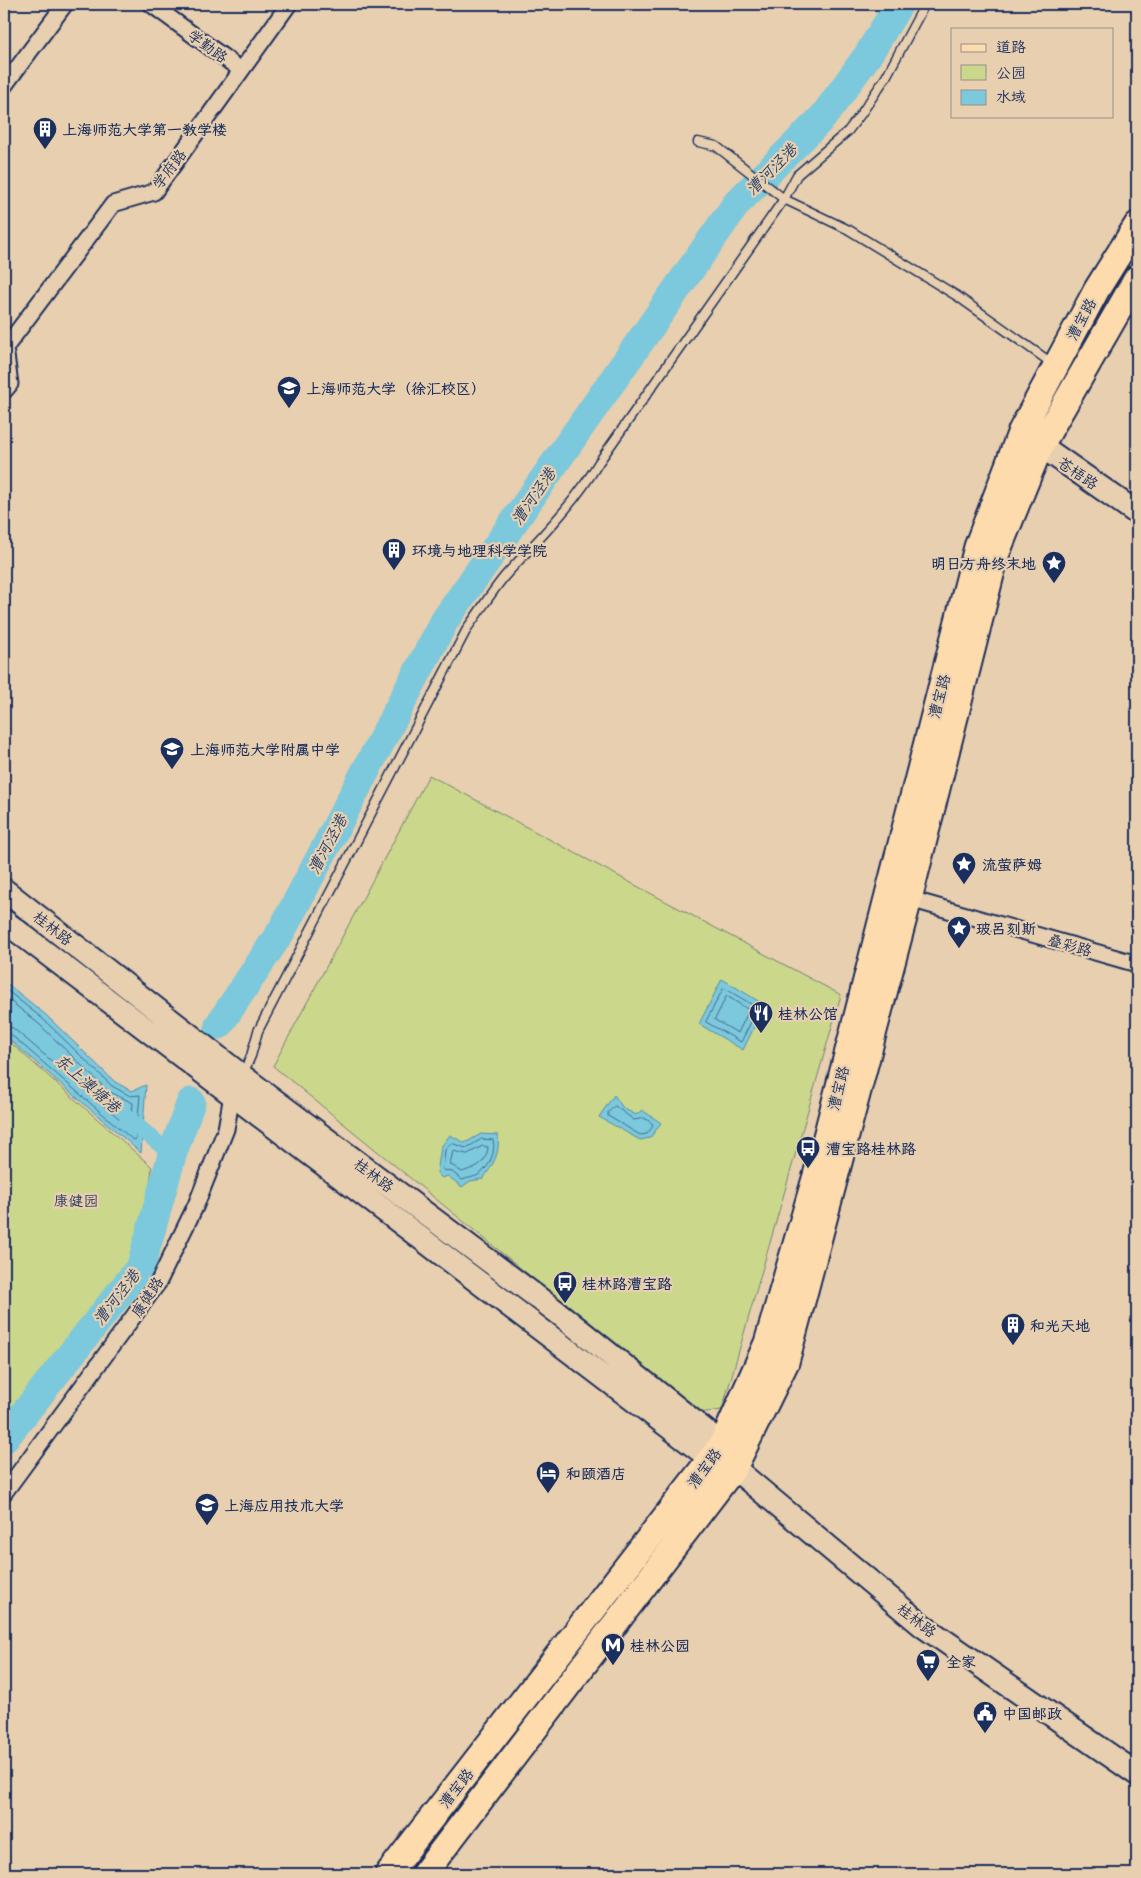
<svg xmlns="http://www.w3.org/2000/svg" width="1141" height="1878" font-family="Delius,'LXGW WenKai TC',sans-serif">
	<rect width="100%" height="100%" fill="#e7cfaf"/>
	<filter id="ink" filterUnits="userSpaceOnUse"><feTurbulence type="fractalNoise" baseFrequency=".02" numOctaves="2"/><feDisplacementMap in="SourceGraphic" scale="10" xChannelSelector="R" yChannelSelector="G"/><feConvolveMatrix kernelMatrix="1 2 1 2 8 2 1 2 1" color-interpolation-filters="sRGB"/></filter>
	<g filter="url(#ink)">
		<!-- green -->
		<path fill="#cbd78a" stroke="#738374" d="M 429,775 L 841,995 L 722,1410 L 698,1413 L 273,1066 Z
			M 4,1037 L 152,1167 L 141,1266 L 4,1439 Z"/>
		<!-- water -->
		<path fill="#7cc8dc" stroke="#558baa" d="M 722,979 L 765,1005 L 743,1050 L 699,1024 Z
			M 4,981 L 46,1015 L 115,1082 L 132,1091 L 146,1085 L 141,1153 L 4,1035 Z
			M 614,1095 L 623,1108 L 636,1115 L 642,1110 L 661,1123 L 650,1138 L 640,1140 L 599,1117 Z
			M 481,1134 L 498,1135 C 500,1154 494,1163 483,1179 L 470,1181 L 462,1187 L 448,1176 L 442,1178 L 437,1173 L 441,1147 L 450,1135 L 465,1143 Z"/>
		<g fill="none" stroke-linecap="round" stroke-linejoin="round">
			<!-- shore -->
			<path stroke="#426c90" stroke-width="1" d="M 4,988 L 43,1019 L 112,1086 L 130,1096 L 140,1095 L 136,1139 L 133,1140 L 9,1033 L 4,1032
				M 724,988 L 758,1008 L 741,1042 L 706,1022 Z
				M 4,996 L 39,1024 L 108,1091 L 133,1103 L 131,1126 L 128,1126 L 13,1028 L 4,1025
				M 727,996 L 749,1010 L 738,1033 L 715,1020 Z
				M 615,1106 L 634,1120 L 644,1118 L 652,1123 L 653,1126 L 647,1134 L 640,1135 L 608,1116 L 608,1113 Z
				M 482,1139 L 493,1140 C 496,1151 490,1166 481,1173 C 477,1177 467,1178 462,1180 L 451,1171 L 443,1170 L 445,1150 L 451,1143 L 466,1148 Z
				M 483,1146 L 488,1147 C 486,1165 476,1167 462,1172 L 450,1164 L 453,1151 L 467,1154 Z"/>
			<!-- canal -->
			<path stroke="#7cc8dc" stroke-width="16" d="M 127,1117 L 172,1155"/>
			<!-- river -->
			<path stroke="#7cc8dc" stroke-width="29" d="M 219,1025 L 282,930 L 445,620 L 737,203 L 823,117 L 868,55 L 899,4
				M 4,1439 L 141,1266 L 172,1155 L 191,1102"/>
			<defs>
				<path id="lane" d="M 698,142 L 716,146 L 784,199 L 797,175 L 848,131 L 861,114 L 886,77 L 925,4
					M 243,1074 L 251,1056 L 258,1031 L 468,627 C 480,611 491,593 504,577 C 540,537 571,509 599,462 L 784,199 L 849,230 L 957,296 L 1053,364"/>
				<path id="street" d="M 151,4 L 241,70
					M 4,86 L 65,4
					M 4,391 L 10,384 L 5,348 L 113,204 L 154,192 L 289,4
					M 903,897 L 1137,964
					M 4,1493 L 158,1283 L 196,1205 L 226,1129 L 232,1095 L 236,1088"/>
				<path id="secondary" d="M 1027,436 L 1137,513
					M 4,890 L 242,1076 L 557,1312 L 722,1444 L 730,1459
					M 4,921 L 711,1459 L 734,1468 L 923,1626 L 1137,1774"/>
				<path id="primary" d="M 388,1874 L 722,1444 L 767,1343 L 817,1172 L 977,547 L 1021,431 L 1097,289 L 1137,225
					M 424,1874 L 734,1468 L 786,1362 L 909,899 L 996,555 L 1040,447 L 1137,278"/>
			</defs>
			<!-- lane casing -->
			<use href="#lane" stroke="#1b2f5e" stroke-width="11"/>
			<!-- street casing -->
			<use href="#street" stroke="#1b2f5e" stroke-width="19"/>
			<!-- secondary casing -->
			<use href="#secondary" stroke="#1b2f5e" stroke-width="26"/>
			<!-- primary casing -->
			<use href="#primary" stroke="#1b2f5e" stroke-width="29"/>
			<!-- lane -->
			<use href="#lane" stroke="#e7cfaf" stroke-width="8"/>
			<!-- street -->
			<use href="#street" stroke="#e7cfaf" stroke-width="15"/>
			<!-- secondary -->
			<use href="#secondary" stroke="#e7cfaf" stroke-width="22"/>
			<!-- primary -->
			<use href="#primary" stroke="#fedbac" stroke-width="25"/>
		</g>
	</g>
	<!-- icons -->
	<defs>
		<symbol id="building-pin" viewBox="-11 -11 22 30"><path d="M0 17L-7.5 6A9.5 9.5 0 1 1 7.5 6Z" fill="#1b2f5e" stroke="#e7cfaf"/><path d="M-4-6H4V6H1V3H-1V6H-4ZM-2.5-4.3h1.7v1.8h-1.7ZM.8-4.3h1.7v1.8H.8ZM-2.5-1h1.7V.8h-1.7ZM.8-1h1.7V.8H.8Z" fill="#fff"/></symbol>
		<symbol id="university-pin" viewBox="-11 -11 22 30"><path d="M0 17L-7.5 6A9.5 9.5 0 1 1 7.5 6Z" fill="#1b2f5e" stroke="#e7cfaf"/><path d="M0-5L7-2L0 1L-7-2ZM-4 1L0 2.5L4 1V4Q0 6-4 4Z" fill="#fff"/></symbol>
		<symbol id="sight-pin" viewBox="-11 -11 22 30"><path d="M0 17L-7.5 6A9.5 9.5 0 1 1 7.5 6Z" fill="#1b2f5e" stroke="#e7cfaf"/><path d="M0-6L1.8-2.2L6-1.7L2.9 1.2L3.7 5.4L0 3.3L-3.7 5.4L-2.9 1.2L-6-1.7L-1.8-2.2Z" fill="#fff"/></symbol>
		<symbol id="school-pin" viewBox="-11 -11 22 30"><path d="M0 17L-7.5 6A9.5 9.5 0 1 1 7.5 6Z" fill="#1b2f5e" stroke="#e7cfaf"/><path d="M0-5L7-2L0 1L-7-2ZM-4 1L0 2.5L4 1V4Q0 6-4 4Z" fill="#fff"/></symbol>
		<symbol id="restaurant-pin" viewBox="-11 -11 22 30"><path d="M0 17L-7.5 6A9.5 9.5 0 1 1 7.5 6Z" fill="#1b2f5e" stroke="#e7cfaf"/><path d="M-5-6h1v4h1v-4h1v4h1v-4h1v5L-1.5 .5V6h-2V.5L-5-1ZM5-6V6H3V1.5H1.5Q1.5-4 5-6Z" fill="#fff"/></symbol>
		<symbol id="bus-pin" viewBox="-11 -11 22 30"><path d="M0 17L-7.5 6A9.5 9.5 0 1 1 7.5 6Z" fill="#1b2f5e" stroke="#e7cfaf"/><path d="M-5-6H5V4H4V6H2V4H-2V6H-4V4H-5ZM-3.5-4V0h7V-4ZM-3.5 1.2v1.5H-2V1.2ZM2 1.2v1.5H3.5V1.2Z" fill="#fff"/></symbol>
		<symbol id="hotel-pin" viewBox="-11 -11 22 30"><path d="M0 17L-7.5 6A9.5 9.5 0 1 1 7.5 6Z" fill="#1b2f5e" stroke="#e7cfaf"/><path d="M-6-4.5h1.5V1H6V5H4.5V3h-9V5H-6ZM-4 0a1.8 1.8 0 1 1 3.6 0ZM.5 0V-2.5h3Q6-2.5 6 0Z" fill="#fff"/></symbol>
		<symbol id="metro-pin" viewBox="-11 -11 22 30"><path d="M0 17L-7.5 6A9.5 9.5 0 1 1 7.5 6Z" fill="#1b2f5e" stroke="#e7cfaf"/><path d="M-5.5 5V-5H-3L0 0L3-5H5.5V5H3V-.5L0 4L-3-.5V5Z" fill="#fff"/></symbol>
		<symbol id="supermarket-pin" viewBox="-11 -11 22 30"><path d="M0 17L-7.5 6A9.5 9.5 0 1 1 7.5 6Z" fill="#1b2f5e" stroke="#e7cfaf"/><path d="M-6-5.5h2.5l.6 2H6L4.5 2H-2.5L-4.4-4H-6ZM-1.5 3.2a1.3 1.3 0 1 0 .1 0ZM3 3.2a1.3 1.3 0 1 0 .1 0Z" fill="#fff"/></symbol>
		<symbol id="civic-pin" viewBox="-11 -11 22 30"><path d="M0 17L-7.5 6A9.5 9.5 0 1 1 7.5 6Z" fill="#1b2f5e" stroke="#e7cfaf"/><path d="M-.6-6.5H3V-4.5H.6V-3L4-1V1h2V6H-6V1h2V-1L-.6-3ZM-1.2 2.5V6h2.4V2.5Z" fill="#fff"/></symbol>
	</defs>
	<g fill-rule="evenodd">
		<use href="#building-pin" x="31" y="115" width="28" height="38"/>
		<use href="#university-pin" x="275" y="374" width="28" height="38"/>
		<use href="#building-pin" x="380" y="536" width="28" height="38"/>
		<use href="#sight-pin" x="1040" y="549" width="28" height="38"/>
		<use href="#school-pin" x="158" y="735" width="28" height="38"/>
		<use href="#sight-pin" x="950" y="850" width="28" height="38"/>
		<use href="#sight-pin" x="945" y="914" width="28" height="38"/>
		<use href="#restaurant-pin" x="747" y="999" width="28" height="38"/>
		<use href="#bus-pin" x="794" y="1134" width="28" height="38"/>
		<use href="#bus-pin" x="551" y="1269" width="28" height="38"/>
		<use href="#building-pin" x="999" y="1311" width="28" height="38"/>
		<use href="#hotel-pin" x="534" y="1459" width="28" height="38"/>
		<use href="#university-pin" x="193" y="1491" width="28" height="38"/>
		<use href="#metro-pin" x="599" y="1631" width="28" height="38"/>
		<use href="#supermarket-pin" x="914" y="1647" width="28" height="38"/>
		<use href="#civic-pin" x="971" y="1699" width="28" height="38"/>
	</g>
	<g text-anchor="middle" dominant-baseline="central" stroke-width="4.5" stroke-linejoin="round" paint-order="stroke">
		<!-- street labels -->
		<g font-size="15" fill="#1b2f5e" stroke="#e7cfaf">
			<text transform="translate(208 46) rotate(36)">学勤路</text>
			<text transform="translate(169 169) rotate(-53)">学府路</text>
			<text transform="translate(1081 319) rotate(-62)">漕宝路</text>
			<text transform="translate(1078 473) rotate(34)">苍梧路</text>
			<text transform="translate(939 696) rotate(-75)">漕宝路</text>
			<text transform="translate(53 928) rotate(38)">桂林路</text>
			<text transform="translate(1070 945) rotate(16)">叠彩路</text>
			<text transform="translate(838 1088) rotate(-76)">漕宝路</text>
			<text transform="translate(374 1175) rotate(37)">桂林路</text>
			<text transform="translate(147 1297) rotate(-57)">康健路</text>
			<text transform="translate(704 1468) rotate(-53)">漕宝路</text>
			<text transform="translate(917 1620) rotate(38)">桂林路</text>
			<text transform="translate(456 1788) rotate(-52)">漕宝路</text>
		</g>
		<!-- poi labels -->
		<g font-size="15" font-weight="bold" fill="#1b2f5e" stroke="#e7cfaf" text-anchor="start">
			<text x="62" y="129">上海师范大学第一教学楼</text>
			<text x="306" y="388">上海师范大学（徐汇校区）</text>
			<text x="412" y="550">环境与地理科学学院</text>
			<text x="1036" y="563" text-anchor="end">明日方舟终末地</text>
			<text x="190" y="749">上海师范大学附属中学</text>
			<text x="982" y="864">流萤萨姆</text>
			<text x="976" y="928">玻吕刻斯</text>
			<text x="778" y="1013">桂林公馆</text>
			<text x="826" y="1148">漕宝路桂林路</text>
			<text x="582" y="1283">桂林路漕宝路</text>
			<text x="1030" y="1325">和光天地</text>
			<text x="566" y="1473">和颐酒店</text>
			<text x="224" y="1505">上海应用技术大学</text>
			<text x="630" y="1645">桂林公园</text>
			<text x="946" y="1661">全家</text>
			<text x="1002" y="1713">中国邮政</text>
		</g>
		<!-- park labels -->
		<g font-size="15" fill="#2d4062" stroke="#e7cfaf">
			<text x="76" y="1200">康健园</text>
		</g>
		<!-- water labels -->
		<g font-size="16" font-style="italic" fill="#253e6b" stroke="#e7cfaf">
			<text transform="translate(771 169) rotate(-45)">漕河泾港</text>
			<text transform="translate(533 496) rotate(-55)">漕河泾港</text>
			<text transform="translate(327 844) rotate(-62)">漕河泾港</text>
			<text transform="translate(88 1083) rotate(41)">东上澳塘港</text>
			<text transform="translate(116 1297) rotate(-52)">漕河泾港</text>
		</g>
	</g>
	<!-- margin -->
	<rect width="1141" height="1878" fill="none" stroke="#e7cfaf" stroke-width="20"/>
	<rect x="10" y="10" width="1121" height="1858" fill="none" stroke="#1b2f5e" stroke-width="2" filter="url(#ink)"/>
	<!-- legend -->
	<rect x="951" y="28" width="162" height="90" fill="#e7cfaf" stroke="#958f8f"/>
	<rect x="961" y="44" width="25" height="8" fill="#fedbac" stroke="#958f8f"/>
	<text x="996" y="52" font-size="15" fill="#1b2f5e">道路</text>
	<rect x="961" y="65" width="25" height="15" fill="#cbd78a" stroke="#958f8f"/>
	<text x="996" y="78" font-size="15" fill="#1b2f5e">公园</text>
	<rect x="961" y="90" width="25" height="15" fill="#7cc8dc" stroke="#958f8f"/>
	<text x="996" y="102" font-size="15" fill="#1b2f5e">水域</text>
</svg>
